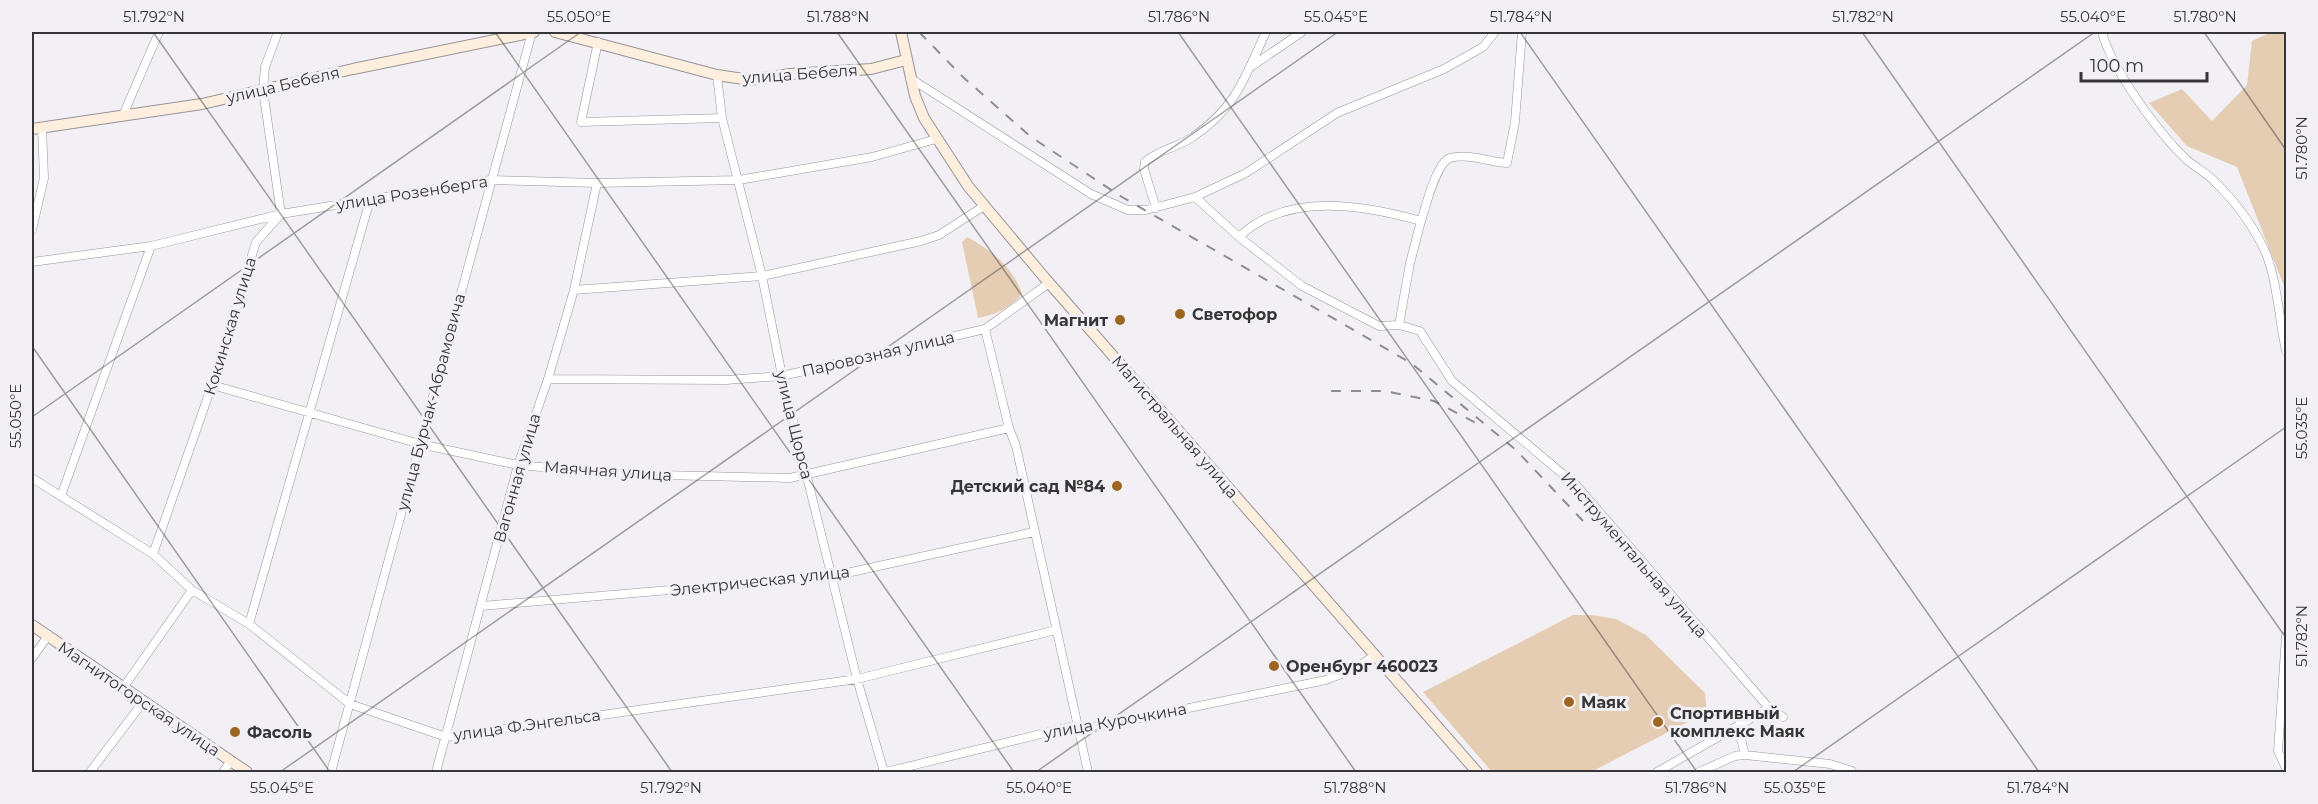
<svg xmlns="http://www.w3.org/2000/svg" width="2318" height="804" font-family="Montserrat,sans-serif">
	<rect width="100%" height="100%" fill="#f2f0f5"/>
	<!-- green -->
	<path fill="#e5cdb4" d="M 2271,32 L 2286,32 L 2286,291 L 2237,167 L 2187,146 L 2149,103 L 2182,89 L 2212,121 L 2247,85 L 2252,41 Z
		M 967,237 C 990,249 1014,268 1022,294 C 1011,308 995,315 978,318 L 962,242 Z
		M 1573,615 L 1592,615 L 1616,619 L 1646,635 L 1705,693 L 1707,712 L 1591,772 L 1492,772 L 1423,692 Z"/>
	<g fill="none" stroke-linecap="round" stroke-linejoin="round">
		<defs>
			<path id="street" d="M 2102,32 C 2111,68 2159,134 2187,160 C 2195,167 2205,172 2212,179 C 2232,198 2252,224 2264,249 C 2277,277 2279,320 2286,351
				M 598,42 L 581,122 L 722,118
				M 1249,68 L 1302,32
				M 717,75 L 722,118 L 762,276 L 782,376 L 857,679 L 884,772
				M 910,78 L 1091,194 L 1128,210 L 1146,210 L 1195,197 L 1246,173 L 1337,113 L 1444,69 L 1483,47 L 1495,32
				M 123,115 L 159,32
				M 1195,197 L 1239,237 L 1302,286 L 1379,326 L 1399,325 L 1420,331 L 1452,381 L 1577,486 L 1769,708 L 1783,717
				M 1156,208 L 1144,169 L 1145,162 C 1159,149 1180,147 1194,136 C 1237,107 1245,76 1266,32
				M 1421,221 C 1426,206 1436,163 1450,158 C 1467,153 1490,162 1507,163 L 1515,122 L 1522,32
				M 32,230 L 44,178 L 42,127
				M 1239,237 C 1287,191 1364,205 1421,221 L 1410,263 L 1399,325
				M 32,262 L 151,246 L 281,214 L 490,180 L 597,183 L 739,180 L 872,157 L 936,139
				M 574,290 L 762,276 L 921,241 L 939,235 L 984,206
				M 985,329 L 1009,428 L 1016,446 L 1088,772
				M 548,379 L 726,380 L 782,376 L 985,329 L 1049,283
				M 212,385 L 420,444 L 518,465 L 621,474 L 790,478 L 1009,428
				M 32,478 L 153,554 L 192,590 L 249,624 L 350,704 L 446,737 L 857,679 L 1056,630
				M 61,496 L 151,246
				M 153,554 L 212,385 L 256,242 L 281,214 L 263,90 L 265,67 L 278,32
				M 482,606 L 833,576 L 1034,532
				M 249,624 L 370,200
				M 2286,636 L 2278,751 L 2286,768
				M 32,658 L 48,636
				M 123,688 L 192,590
				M 1738,727 L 1745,755
				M 90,772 L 143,702
				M 223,772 L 231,761
				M 331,772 L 532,32
				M 436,772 L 518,465 L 548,379 L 574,290 L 597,183
				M 886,772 L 1077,725 L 1091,728 L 1326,680 L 1356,668 L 1375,655
				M 1657,772 L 1769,708
				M 1699,772 L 1735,756 L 1745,755 L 1830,764 L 1852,771"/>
			<path id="secondary" d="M 555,32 L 717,75 L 750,80 L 790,74 L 871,69 L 906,60
				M 901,32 L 915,96 L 924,118 L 968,186 L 1044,277 L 1477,772
				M 32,129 L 202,104 L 353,69 L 534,32
				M 32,625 L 247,772"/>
		</defs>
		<!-- street casing -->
		<use href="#street" stroke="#969499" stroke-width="9"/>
		<!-- secondary casing -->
		<use href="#secondary" stroke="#969499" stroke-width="12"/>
		<!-- street -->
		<use href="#street" stroke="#fff" stroke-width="8"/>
		<!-- secondary -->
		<use href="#secondary" stroke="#feeede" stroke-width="10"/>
		<!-- rail -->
		<path stroke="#8e8d90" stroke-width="2" stroke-dasharray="10 10" stroke-linecap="butt" d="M 919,32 L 964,78 L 1031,137 L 1122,197 L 1411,363 L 1516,450 L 1583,521
			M 1331,391 L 1385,391 L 1434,401 L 1476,423"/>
	</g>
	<!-- ticks -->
	<path fill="none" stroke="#363537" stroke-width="1.5" stroke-opacity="0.45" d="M 153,32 L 672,772M 495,32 L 1014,772M 837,32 L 1356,772M 1178,32 L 1697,772M 1520,32 L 2039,772M 1862,32 L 2286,638M 2204,32 L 2286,150M 32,346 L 330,772M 32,417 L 581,32M 280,772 L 1338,32M 1036,772 L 2095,32M 1793,772 L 2286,427"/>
	<!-- markers -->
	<g fill="#9d6620" stroke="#f2f0f5" stroke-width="2">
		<circle cx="1180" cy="314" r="6"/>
		<circle cx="1120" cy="320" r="6"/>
		<circle cx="1117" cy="486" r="6"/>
		<circle cx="1274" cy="666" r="6"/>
		<circle cx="1569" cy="702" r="6"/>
		<circle cx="1658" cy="722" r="6"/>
		<circle cx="235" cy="732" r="6"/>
	</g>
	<g text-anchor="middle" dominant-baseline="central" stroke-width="6" stroke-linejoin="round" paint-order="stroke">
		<!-- street labels -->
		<g font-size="16" fill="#363537" stroke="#f2f0f5">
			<text transform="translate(800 74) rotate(-4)">улица Бебеля</text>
			<text transform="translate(283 85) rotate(-13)">улица Бебеля</text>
			<text transform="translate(412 193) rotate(-9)">улица Розенберга</text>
			<text transform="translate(230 326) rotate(-73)">Кокинская улица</text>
			<text transform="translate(878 354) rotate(-13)">Паровозная улица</text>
			<text transform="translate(431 402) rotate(-75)">улица Бурчак-Абрамовича</text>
			<text transform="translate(794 425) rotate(76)">улица Щорса</text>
			<text transform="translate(1175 427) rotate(49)">Магистральная улица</text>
			<text transform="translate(608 471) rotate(4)">Маячная улица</text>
			<text transform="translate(517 478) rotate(-74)">Вагонная улица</text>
			<text transform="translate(1634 555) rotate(49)">Инструментальная улица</text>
			<text transform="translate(760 581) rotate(-6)">Электрическая улица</text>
			<text transform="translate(139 699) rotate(34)">Магнитогорская улица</text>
			<text transform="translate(1115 721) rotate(-10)">улица Курочкина</text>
			<text transform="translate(527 725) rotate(-8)">улица Ф.Энгельса</text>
		</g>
		<!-- poi labels -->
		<g font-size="16" font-weight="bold" fill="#363537" stroke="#f2f0f5" text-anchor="start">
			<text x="1192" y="314">Светофор</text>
			<text x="1108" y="320" text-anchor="end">Магнит</text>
			<text x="1105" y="486" text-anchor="end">Детский сад №84</text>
			<text x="1286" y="666">Оренбург 460023</text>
			<text x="1581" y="702">Маяк</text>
			<text x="1670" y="713">Спортивный<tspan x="1670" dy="18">комплекс Маяк</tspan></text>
			<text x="247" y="732">Фасоль</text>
		</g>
	</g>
	<!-- border -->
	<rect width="2318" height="804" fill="none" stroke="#f2f0f5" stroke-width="66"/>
	<!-- scale -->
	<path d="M2081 72v9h126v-9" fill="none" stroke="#363537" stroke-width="3"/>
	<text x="2090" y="72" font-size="18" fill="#363537" stroke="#f2f0f5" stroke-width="4.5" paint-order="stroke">100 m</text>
	<rect x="33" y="33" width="2252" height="738" fill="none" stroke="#363537" stroke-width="2"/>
	<g font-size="15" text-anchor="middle" fill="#363537">
		<text x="154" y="22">51.792°N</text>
		<text x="579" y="22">55.050°E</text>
		<text x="838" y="22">51.788°N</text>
		<text x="1179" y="22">51.786°N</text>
		<text x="1336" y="22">55.045°E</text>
		<text x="1521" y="22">51.784°N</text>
		<text x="1863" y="22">51.782°N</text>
		<text x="2093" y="22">55.040°E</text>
		<text x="2205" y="22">51.780°N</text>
		<text transform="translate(2302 148) rotate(-90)" y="5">51.780°N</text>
		<text transform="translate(16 416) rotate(-90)" y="5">55.050°E</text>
		<text transform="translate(2302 428) rotate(-90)" y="5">55.035°E</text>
		<text transform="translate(2302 636) rotate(-90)" y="5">51.782°N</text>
		<text x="282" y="793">55.045°E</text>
		<text x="671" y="793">51.792°N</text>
		<text x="1039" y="793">55.040°E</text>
		<text x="1355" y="793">51.788°N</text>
		<text x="1696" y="793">51.786°N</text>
		<text x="1795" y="793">55.035°E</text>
		<text x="2038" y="793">51.784°N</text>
	</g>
</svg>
